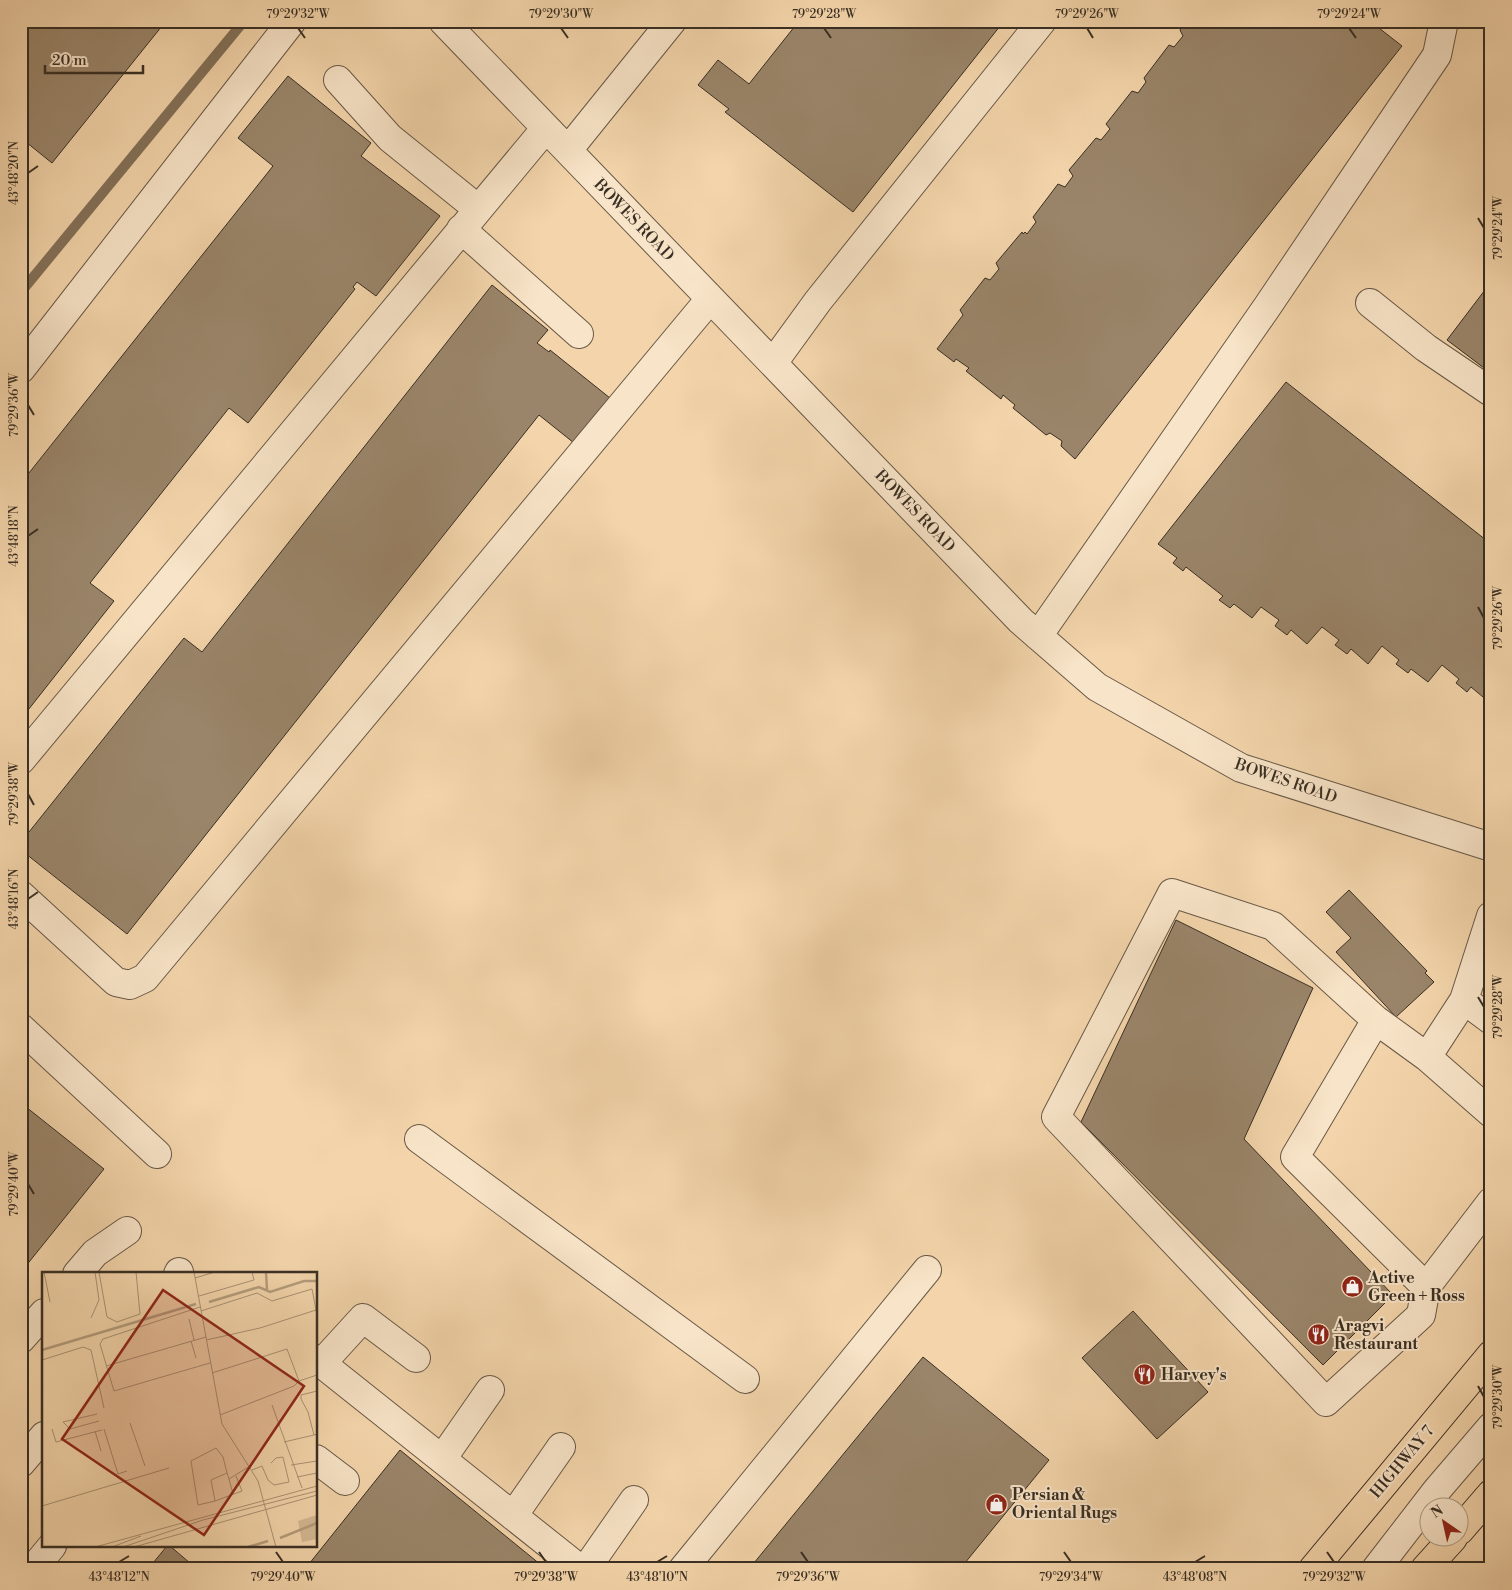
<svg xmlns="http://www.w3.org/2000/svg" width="1512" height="1590" font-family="'Libre Bodoni',serif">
	<rect width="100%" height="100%" fill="#f4d5ab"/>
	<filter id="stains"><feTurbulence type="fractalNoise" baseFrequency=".004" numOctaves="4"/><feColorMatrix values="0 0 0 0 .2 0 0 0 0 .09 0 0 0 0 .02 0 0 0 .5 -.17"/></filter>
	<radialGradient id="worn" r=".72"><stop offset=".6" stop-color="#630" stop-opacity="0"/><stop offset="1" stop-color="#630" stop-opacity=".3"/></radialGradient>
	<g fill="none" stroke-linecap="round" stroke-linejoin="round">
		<!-- stream -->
		<path stroke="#837159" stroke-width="10" d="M 21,292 L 244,21"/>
	</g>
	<!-- building -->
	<path fill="#9a856a" stroke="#392f24" d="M 21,21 L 166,21 L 52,163 L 21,138 Z
		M 799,21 L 1004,21 L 853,212 L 725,112 L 729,109 L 698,85 L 718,60 L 749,84 Z
		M 1187,21 L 1370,21 L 1402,46 L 1075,459 L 1061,446 L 1062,441 L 1050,433 L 1046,435 L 1013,408 L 1015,405 L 1003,395 L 1001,399 L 966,371 L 969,368 L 956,359 L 954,362 L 937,349 L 963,315 L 960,310 L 985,278 L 990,280 L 999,269 L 996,263 L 1022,232 L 1023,234 L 1025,232 L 1027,234 L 1036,222 L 1033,217 L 1058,184 L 1065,187 L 1073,176 L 1069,170 L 1096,138 L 1101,140 L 1110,129 L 1106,124 L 1132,91 L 1138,93 L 1146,82 L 1144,78 L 1169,45 L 1174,47 L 1183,36 L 1180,30 Z
		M 288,76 L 371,143 L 361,156 L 440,216 L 376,296 L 357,282 L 353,287 L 355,289 L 248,423 L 229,408 L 90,583 L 114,601 L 21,719 L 21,483 L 273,166 L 238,138 Z
		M 1491,282 L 1491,367 L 1488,371 L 1447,340 Z
		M 492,285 L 548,330 L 537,343 L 549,352 L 550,350 L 610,398 L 574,443 L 539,415 L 127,934 L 21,850 L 21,842 L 184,638 L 202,652 Z
		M 1286,382 L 1491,544 L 1489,702 L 1471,687 L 1467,692 L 1456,683 L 1459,679 L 1442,665 L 1428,682 L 1411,669 L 1408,673 L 1396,664 L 1399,660 L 1382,646 L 1368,664 L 1351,649 L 1347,654 L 1335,645 L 1339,640 L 1322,627 L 1307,644 L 1291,630 L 1287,635 L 1275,626 L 1279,620 L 1261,607 L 1252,618 L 1234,604 L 1230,608 L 1219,600 L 1223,596 L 1186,567 L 1183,571 L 1173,563 L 1177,558 L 1158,544 Z
		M 1349,890 L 1427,971 L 1425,973 L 1434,982 L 1396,1017 L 1336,952 L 1351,938 L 1326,912 Z
		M 1176,920 L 1313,988 L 1244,1139 L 1393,1295 L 1323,1365 L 1081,1122 Z
		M 21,1103 L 104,1169 L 21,1272 Z
		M 1133,1311 L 1208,1392 L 1157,1439 L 1082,1358 Z
		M 923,1357 L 1049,1460 L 960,1569 L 749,1569 Z
		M 400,1450 L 546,1569 L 305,1569 Z
		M 167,1546 L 170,1546 L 197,1569 L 148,1569 Z"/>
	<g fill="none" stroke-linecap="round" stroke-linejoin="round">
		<defs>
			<path id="minor" d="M 443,21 L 1021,621 L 1097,687 L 1241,768 L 1491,847
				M 338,80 L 390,138 L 478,209
				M 568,150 L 672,21
				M 461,229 L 579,334
				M 1370,303 L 1426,348 L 1491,392
				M 773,363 L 818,301 L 1042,21
				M 21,369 L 292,21
				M 1038,636 L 1267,307 L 1437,55 L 1444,21
				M 21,760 L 546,128
				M 21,895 L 116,982 L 130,985 L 145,978 L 710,299
				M 1491,916 L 1464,1000 L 1427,1057 L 1376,1020 L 1295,1157 L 1426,1287 L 1491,1202
				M 1464,1000 L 1491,1020
				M 1376,1020 L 1273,926 L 1172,893 L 1056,1117 L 1326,1402 L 1421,1315 L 1426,1287
				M 21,1028 L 157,1154
				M 1427,1057 L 1491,1113
				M 419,1139 L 745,1379
				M 77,1274 L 95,1253 L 127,1231
				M 178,1274 L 179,1272
				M 21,1339 L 44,1313
				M 316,1359 L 580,1569
				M 321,1364 L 363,1318 L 416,1358
				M 316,1459 L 345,1481
				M 442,1459 L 490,1390
				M 21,1463 L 44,1436
				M 513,1516 L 561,1447
				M 33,1569 L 52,1546
				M 586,1569 L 634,1500
				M 683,1569 L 927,1270
				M 1376,1569 L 1437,1490 L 1491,1427"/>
			<path id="major" d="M 1460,1530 L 1491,1494
				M 1313,1569 L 1491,1355
				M 1425,1569 L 1453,1538"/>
		</defs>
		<!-- minor casing -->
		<use href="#minor" stroke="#685846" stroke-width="30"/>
		<!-- major casing -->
		<use href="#major" stroke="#392f24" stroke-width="30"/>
		<!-- minor -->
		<use href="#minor" stroke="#f8e4c8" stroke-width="28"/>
		<!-- major -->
		<use href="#major" stroke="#f4d5ab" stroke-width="28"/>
	</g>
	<!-- ticks -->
	<path fill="none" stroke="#392f24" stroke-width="2" d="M 298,28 L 305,38M 561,28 L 568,38M 824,28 L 831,38M 1087,28 L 1093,38M 1349,28 L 1356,38M 28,173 L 38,166M 1478,218 L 1484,228M 28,405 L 34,415M 28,536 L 38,529M 1478,607 L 1484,618M 28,794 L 34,805M 28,899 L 38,892M 1478,997 L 1484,1007M 28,1184 L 34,1194M 1478,1386 L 1484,1397M 276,1552 L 283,1562M 539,1552 L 546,1562M 801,1552 L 808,1562M 1064,1552 L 1071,1562M 1327,1552 L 1334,1562M 119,1562 L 129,1556M 657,1562 L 667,1556M 1195,1562 L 1205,1556"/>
	<!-- icons -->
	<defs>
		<symbol id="shop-disc" viewBox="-11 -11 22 22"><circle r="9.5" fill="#8f2418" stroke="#f8e4c8"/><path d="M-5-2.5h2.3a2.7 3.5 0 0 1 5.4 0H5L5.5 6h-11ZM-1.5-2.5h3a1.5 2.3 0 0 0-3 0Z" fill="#fff"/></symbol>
		<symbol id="restaurant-disc" viewBox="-11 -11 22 22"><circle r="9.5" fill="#8f2418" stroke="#f8e4c8"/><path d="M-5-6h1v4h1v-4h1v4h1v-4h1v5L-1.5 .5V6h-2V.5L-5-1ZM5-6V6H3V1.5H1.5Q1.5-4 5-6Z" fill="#fff"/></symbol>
	</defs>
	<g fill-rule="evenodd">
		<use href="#shop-disc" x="1340" y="1274" width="25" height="25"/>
		<use href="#restaurant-disc" x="1306" y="1322" width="25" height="25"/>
		<use href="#restaurant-disc" x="1132" y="1362" width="25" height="25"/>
		<use href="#shop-disc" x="984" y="1492" width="25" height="25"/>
	</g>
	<g text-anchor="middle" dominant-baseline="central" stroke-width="4" stroke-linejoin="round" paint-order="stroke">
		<!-- street labels -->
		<g font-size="16" fill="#392f24" stroke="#f8e4c8">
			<text transform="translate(634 220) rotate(46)">BOWES ROAD</text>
			<text transform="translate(915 511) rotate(46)">BOWES ROAD</text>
			<text transform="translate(1286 781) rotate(19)">BOWES ROAD</text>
			<text transform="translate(1402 1462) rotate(-50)">HIGHWAY 7</text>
		</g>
		<!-- poi labels -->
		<g font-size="16" font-weight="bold" fill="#392f24" stroke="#f8e4c8" text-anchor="start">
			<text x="1368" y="1278">Active<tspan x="1368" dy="18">Green + Ross</tspan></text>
			<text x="1334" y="1326">Aragvi<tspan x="1334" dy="18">Restaurant</tspan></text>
			<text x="1161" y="1375">Harvey's</text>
			<text x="1012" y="1495">Persian &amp;<tspan x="1012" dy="18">Oriental Rugs</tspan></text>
		</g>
	</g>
	<!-- overview -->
	<g transform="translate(42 1272)">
		<rect width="275" height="275" fill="#f4d5ab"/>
		<path d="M 275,243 L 275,267 L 260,270 L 256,249 Z" fill="#d4b994"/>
		<path fill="none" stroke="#b49d7d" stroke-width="2.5" d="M 224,0 L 225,18M 167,30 L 217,15 L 228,20 L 262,9 L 275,9M 0,78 L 154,32M 238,266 L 275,251M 206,275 L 226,269"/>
		<path fill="none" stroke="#a99375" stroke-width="1" d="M 2,0 L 8,30M 57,0 L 65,45 L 75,50 L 98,42 L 94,0M 152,0 L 180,152 L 216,209 L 234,275M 153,6 L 173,0M 157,24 L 212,8 L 210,0M 158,35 L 61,67 L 58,72 L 72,119 L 168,91M 159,39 L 215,21 L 230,29 L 270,17 L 274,38M 49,46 L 57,28 L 53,0M 147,47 L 152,68M 164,68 L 218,56 L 274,38 L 275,43M 149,69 L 154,86M 0,88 L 41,75 L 49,78 L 62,136M 64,94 L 164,65M 170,101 L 245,77 L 257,109 L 252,114 L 178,143M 257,109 L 275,103M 275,119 L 259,123 L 259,127 L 266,140 L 272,163 L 275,162M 230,133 L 260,216M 55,142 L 21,150 L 28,157 L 57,149M 88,151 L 103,194M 10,157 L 14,170 L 60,158M 62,157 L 76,202 L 85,199M 53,159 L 59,179M 242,170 L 272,163M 249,193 L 275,189M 210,198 L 220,194 L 226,208 L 232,213 L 247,210 L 241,185 L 234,186 L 229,191M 194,204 L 200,219 L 173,229 L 169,208 L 185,201 L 187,207 L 208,194M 255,205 L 275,201M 187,207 L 191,222M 173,229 L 156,233 L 149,189 L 174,176 L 181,185 L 185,201M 0,234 L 127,196M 53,275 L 275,214M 70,275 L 99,264M 81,275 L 161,248 L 275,219M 92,275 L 275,223"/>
		<path fill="#8f2418" fill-opacity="0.15" stroke="#8f2418" stroke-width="2.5" d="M 121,18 L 262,114 L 162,263 L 20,167 Z"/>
		<rect width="275" height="275" fill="none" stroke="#392f24" stroke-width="2.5"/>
	</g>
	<!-- margin -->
	<rect width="1512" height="1590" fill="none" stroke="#f4d5ab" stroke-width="55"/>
	<!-- north arrow -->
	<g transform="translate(1444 1522) rotate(326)"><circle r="24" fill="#f8e4c8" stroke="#ac9c86"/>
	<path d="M0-4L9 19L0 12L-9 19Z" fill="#8f2418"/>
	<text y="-8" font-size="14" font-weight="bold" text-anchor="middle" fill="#392f24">N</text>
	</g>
	<!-- scale -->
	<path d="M45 65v8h98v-8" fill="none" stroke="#392f24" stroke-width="2.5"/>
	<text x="52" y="65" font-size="15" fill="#392f24" stroke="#f8e4c8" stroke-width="4" paint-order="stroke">20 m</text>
	<rect x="28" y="28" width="1456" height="1534" fill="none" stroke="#392f24" stroke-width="2"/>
	<g font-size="12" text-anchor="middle" fill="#392f24">
		<text x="298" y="18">79°29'32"W</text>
		<text x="561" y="18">79°29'30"W</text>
		<text x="824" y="18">79°29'28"W</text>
		<text x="1087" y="18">79°29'26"W</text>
		<text x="1349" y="18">79°29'24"W</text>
		<text transform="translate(14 173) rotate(-90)" y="4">43°48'20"N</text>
		<text transform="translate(1498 228) rotate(-90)" y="4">79°29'24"W</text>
		<text transform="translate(14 405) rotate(-90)" y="4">79°29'36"W</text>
		<text transform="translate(14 536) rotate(-90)" y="4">43°48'18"N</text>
		<text transform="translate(1498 618) rotate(-90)" y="4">79°29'26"W</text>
		<text transform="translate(14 794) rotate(-90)" y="4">79°29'38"W</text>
		<text transform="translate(14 899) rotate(-90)" y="4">43°48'16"N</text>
		<text transform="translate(1498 1007) rotate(-90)" y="4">79°29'28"W</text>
		<text transform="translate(14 1184) rotate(-90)" y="4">79°29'40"W</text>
		<text transform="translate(1498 1397) rotate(-90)" y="4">79°29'30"W</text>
		<text x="119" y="1581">43°48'12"N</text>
		<text x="283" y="1581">79°29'40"W</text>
		<text x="546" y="1581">79°29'38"W</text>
		<text x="657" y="1581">43°48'10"N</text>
		<text x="808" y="1581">79°29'36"W</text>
		<text x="1071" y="1581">79°29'34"W</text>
		<text x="1195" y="1581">43°48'08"N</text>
		<text x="1334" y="1581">79°29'32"W</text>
	</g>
	<rect width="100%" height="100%" filter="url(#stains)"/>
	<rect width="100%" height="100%" fill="url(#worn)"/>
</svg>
